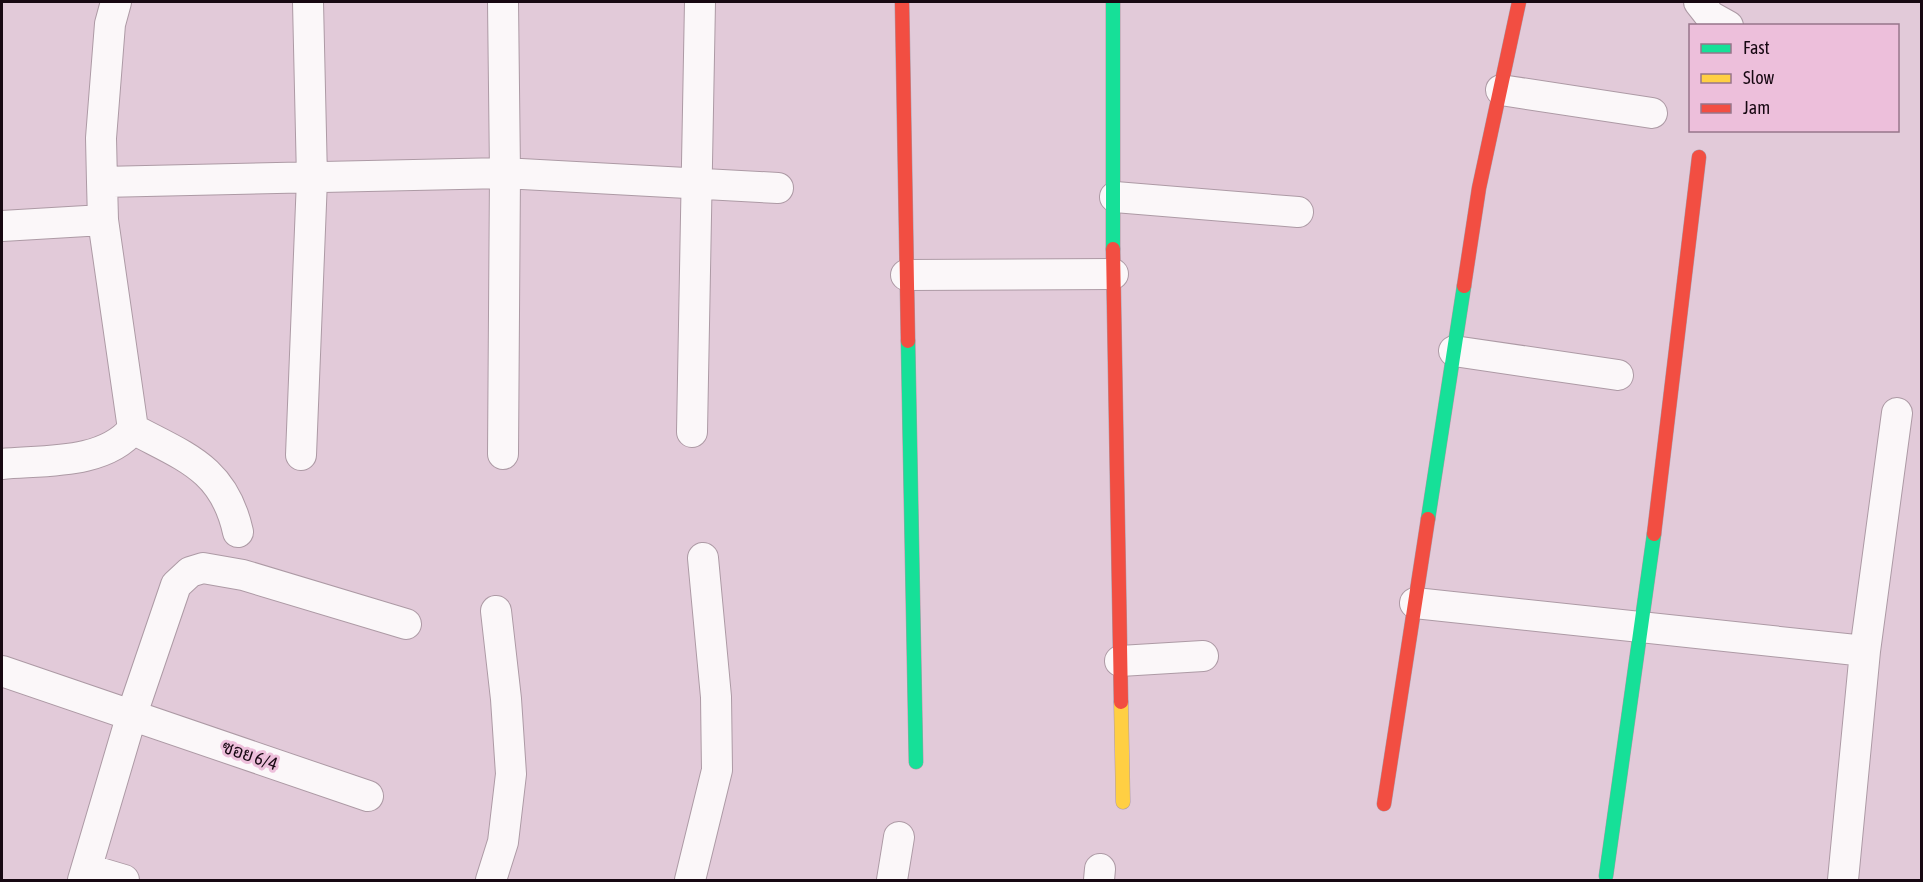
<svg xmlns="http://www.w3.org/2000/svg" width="1923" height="882" font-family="'Asap Condensed',Sarabun,sans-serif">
	<rect width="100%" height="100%" fill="#e2cad9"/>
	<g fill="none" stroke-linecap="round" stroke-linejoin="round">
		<defs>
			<path id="street" d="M 503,2 L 505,173 L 503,454
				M 1699,2 L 1710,16 L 1728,26
				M 1501,90 L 1652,113
				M 102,182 L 505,173 L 778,188
				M 1115,197 L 1298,212
				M 2,226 L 103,220
				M 906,275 L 1113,274
				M 1454,351 L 1618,375
				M 133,429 C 185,457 224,468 238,532
				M 692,432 L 700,2
				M 301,455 L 312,179 L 308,2
				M 2,464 C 43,460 104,465 133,429 L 103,220 L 102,182 L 101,138 L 110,24 L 116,2
				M 1415,603 L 1865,651
				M 1120,661 L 1203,656
				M 2,671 L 368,796
				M 87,869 L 124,880
				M 83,880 L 132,714 L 176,585 L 190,572 L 203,568 L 243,575 L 406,624
				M 491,880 L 503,842 L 511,774 L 506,699 L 496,611
				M 690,880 L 717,770 L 716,697 L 703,558
				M 892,880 L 899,837
				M 1099,880 L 1100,869
				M 1843,880 L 1865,651 L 1897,413"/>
			<path id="fast" d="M 1113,2 L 1113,249
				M 908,341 L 916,762
				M 1428,519 L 1464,286
				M 1606,876 L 1654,534"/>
			<path id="slow" d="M 1121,702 L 1123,802"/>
			<path id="jam" d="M 902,2 L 908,341
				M 1113,249 L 1121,702
				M 1464,286 L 1479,188 L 1519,2
				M 1654,534 L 1699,157
				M 1384,804 L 1428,519"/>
		</defs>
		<!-- street casing -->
		<use href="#street" stroke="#ad9aa5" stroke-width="32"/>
		<!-- fast casing -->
		<use href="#fast" stroke="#ad9aa5" stroke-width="15"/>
		<!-- slow casing -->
		<use href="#slow" stroke="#ad9aa5" stroke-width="15"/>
		<!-- jam casing -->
		<use href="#jam" stroke="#ad9aa5" stroke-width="15"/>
		<!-- street -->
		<use href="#street" stroke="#fbf7f9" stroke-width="30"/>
		<!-- fast -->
		<use href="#fast" stroke="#16e098" stroke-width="14"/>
		<!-- slow -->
		<use href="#slow" stroke="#ffcf43" stroke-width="14"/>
		<!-- jam -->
		<use href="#jam" stroke="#f24e42" stroke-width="14"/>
	</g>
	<g text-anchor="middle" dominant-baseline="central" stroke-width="6" stroke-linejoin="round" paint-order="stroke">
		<!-- street labels -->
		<g font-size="18" fill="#170812" stroke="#edbfdb">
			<text transform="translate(250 755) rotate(19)">ซอย 6/4</text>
		</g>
	</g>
	<!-- border -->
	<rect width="1923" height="882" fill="none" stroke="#170812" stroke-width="6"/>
	<!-- legend -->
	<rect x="1689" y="24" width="210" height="108" fill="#edbfdb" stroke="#97768b" stroke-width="1.5"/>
	<rect x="1701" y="44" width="30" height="9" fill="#16e098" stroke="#97768b" stroke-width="1.5"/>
	<text x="1743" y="54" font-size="18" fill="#170812">Fast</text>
	<rect x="1701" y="74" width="30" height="9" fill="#ffcf43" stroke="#97768b" stroke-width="1.5"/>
	<text x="1743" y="84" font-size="18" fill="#170812">Slow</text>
	<rect x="1701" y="104" width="30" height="9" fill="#f24e42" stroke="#97768b" stroke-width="1.5"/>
	<text x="1743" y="114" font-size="18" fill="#170812">Jam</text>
</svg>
